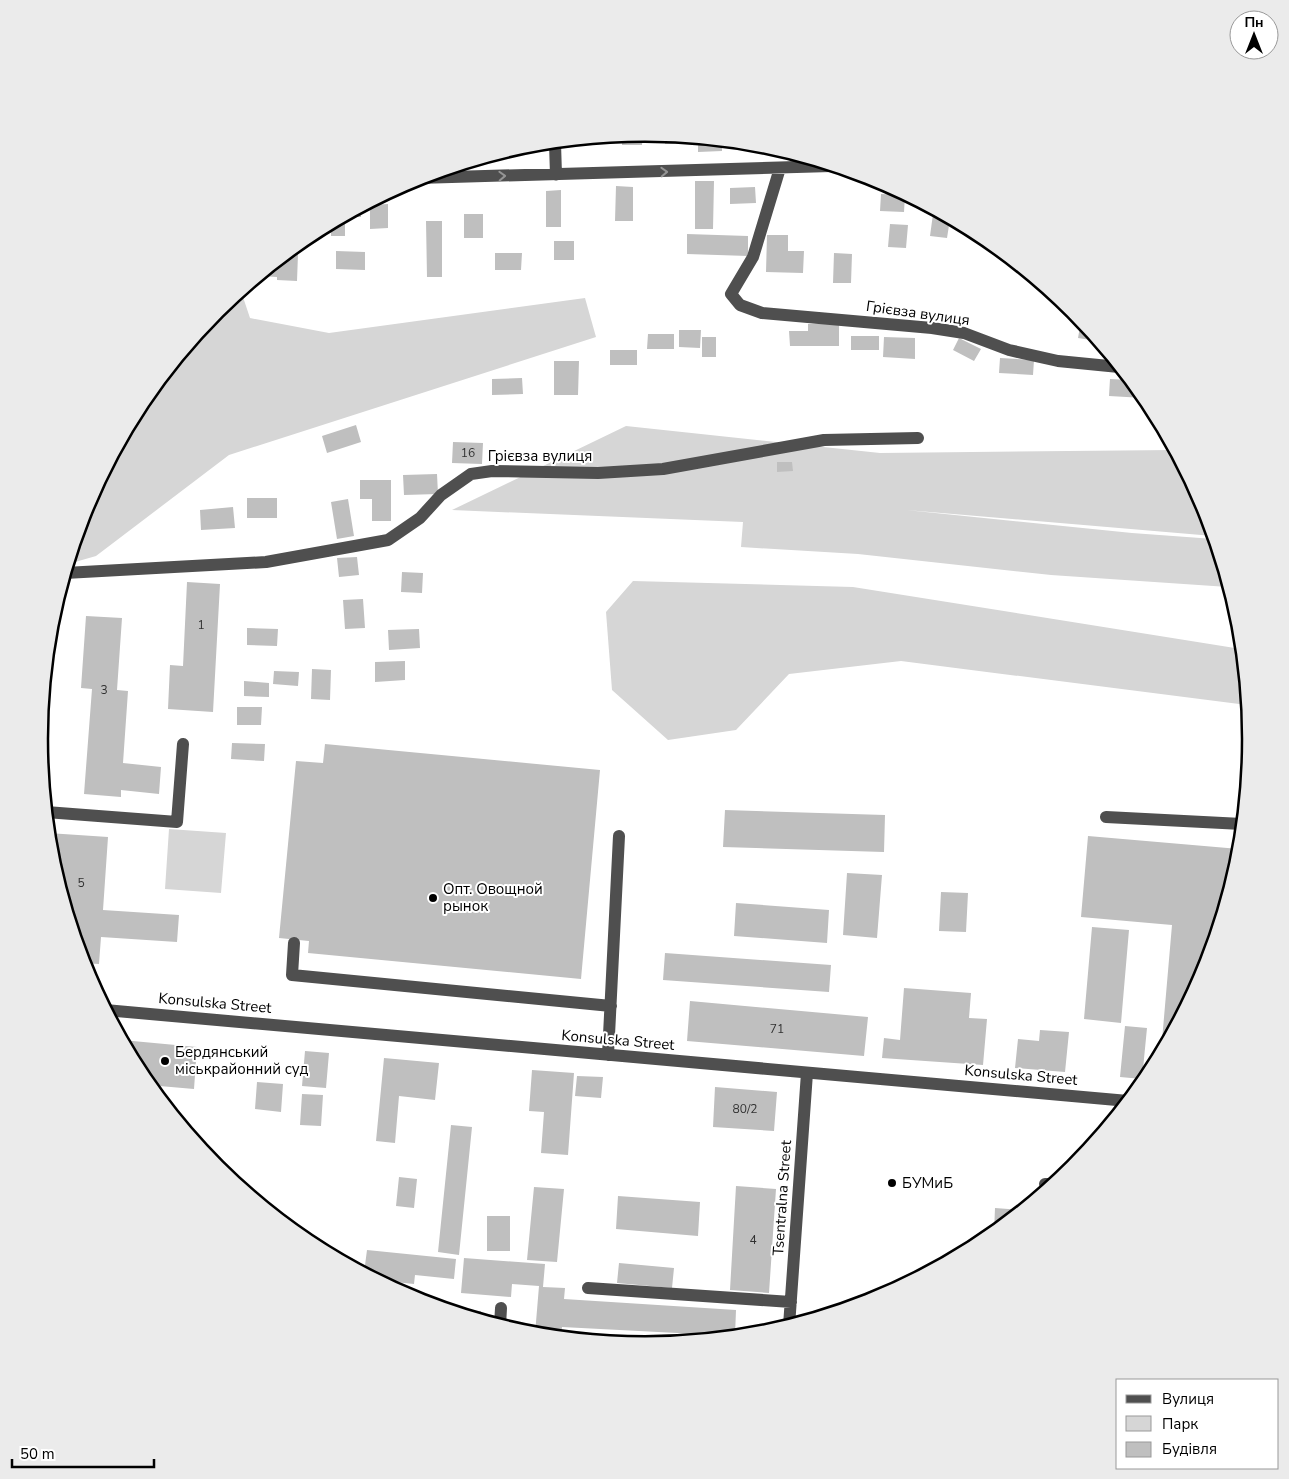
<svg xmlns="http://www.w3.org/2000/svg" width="1289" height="1479" font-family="'Nunito Sans',sans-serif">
	<rect width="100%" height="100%" fill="#fff"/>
	<!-- green -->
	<path fill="#d6d6d6" d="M 241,291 L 250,318 L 329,333 L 585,298 L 596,337 L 229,455 L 96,556 L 68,564 L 85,507 L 141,403 L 216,311 Z
		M 626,426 L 880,453 L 1173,450 L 1204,508 L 1213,536 L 906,510 L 1132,533 L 1214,539 L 1228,587 L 1051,575 L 858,554 L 741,547 L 743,522 L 452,510 Z
		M 633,581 L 853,587 L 1241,649 L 1247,705 L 901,661 L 789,674 L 736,730 L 668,740 L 612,690 L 606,612 Z
		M 169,829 L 226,833 L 221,893 L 165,889 Z"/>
	<!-- building -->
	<path fill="#bfbfbf" d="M 642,134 L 642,145 L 622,145 L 622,136 Z
		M 665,136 L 681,137 L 681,144 L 665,144 Z
		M 593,139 L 593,145 L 575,145 L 575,141 Z
		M 698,139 L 722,141 L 722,151 L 698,152 Z
		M 695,181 L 714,181 L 713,229 L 695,229 Z
		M 616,186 L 633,187 L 633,221 L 615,221 Z
		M 755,187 L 756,203 L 730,204 L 730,188 Z
		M 561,190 L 561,227 L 546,227 L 546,191 Z
		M 881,194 L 905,195 L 904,212 L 880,211 Z
		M 388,204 L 388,228 L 370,229 L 370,205 Z
		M 361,208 L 361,217 L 348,217 L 348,214 Z
		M 464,214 L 483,214 L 483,238 L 464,238 Z
		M 933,214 L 943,216 L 950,219 L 947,238 L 930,236 Z
		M 345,216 L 345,236 L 331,236 L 331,224 Z
		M 426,221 L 442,221 L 442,277 L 427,277 Z
		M 890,224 L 908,225 L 906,248 L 888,247 Z
		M 687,234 L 748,236 L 748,256 L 687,254 Z
		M 767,235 L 788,235 L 788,251 L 804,251 L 803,273 L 766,272 Z
		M 554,241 L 574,241 L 574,260 L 554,260 Z
		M 336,251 L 365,252 L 365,270 L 336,269 Z
		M 495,253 L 522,253 L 521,270 L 495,270 Z
		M 834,253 L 852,254 L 851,283 L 833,283 Z
		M 286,254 L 298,254 L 297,281 L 277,280 L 277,277 L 259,276 Z
		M 1081,321 L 1097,341 L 1078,338 Z
		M 839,323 L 839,346 L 790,346 L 789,331 L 808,331 L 808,324 Z
		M 679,330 L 701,330 L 700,348 L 679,347 Z
		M 648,334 L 674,334 L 674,349 L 647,349 Z
		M 851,336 L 879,336 L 879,350 L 851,350 Z
		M 702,337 L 716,337 L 716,357 L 702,357 Z
		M 884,337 L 915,338 L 915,359 L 883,357 Z
		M 959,338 L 981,349 L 974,361 L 953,350 Z
		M 610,350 L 637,350 L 637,365 L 610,365 Z
		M 1000,358 L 1034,360 L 1033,375 L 999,373 Z
		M 554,361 L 579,361 L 578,395 L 554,395 Z
		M 522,378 L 523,394 L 492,395 L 492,379 Z
		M 1110,379 L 1129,380 L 1144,398 L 1109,396 Z
		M 356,425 L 361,442 L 327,453 L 322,436 Z
		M 453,442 L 483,443 L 482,464 L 452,463 Z
		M 777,462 L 792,462 L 793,471 L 777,472 Z
		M 437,474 L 438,494 L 404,495 L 403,475 Z
		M 360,480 L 391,480 L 391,521 L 372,521 L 372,499 L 360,499 Z
		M 247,498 L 277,498 L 277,518 L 247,518 Z
		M 348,499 L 354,536 L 337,539 L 331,502 Z
		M 233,507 L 235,528 L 201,530 L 200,510 Z
		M 357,557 L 359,575 L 339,577 L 337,558 Z
		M 402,572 L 423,573 L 422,593 L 401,592 Z
		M 187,582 L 220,584 L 213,712 L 168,709 L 170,665 L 183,666 Z
		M 363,599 L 365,628 L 345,629 L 343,600 Z
		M 86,616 L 122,618 L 117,690 L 128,691 L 123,763 L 161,767 L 159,794 L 121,790 L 121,797 L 84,794 L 92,689 L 81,688 Z
		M 247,628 L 278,629 L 277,646 L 247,645 Z
		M 419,629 L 420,648 L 389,650 L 388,630 Z
		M 405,661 L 405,680 L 375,682 L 375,662 Z
		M 312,669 L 331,670 L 330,700 L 311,699 Z
		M 274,671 L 299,672 L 298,686 L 273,684 Z
		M 244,681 L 269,683 L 269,697 L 244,696 Z
		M 237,707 L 262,707 L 261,725 L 237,725 Z
		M 232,743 L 265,744 L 264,761 L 231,759 Z
		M 325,744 L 600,770 L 581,979 L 308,953 L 309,941 L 279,938 L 296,761 L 323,763 Z
		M 725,810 L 885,815 L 884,852 L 723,847 Z
		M 48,833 L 108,837 L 103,910 L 179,915 L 177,942 L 101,937 L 99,964 L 82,963 L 50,857 Z
		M 1088,836 L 1239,849 L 1239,858 L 1204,972 L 1161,1052 L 1172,925 L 1081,917 Z
		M 847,873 L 882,875 L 877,938 L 843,935 Z
		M 941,892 L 968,893 L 966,932 L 939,931 Z
		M 736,903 L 829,910 L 827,943 L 734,936 Z
		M 1092,927 L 1129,930 L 1121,1023 L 1084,1019 Z
		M 665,953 L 831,965 L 829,992 L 663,980 Z
		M 904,988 L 971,993 L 969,1018 L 987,1019 L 983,1065 L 882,1058 L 884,1038 L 900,1040 Z
		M 690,1001 L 868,1017 L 864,1056 L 687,1041 Z
		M 1125,1026 L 1147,1028 L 1142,1079 L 1120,1077 Z
		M 1040,1030 L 1069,1032 L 1065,1072 L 1015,1068 L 1018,1039 L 1039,1041 Z
		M 122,1040 L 197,1047 L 194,1089 L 148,1085 L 141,1076 Z
		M 305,1051 L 329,1053 L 326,1088 L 302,1086 Z
		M 384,1058 L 439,1063 L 435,1100 L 399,1096 L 395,1143 L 376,1141 Z
		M 532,1070 L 574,1073 L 568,1155 L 541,1153 L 544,1112 L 529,1111 Z
		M 577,1076 L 603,1077 L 601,1098 L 575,1096 Z
		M 257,1082 L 283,1084 L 281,1112 L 255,1109 Z
		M 715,1087 L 777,1092 L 774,1131 L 713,1127 Z
		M 302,1094 L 323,1095 L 321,1126 L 300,1125 Z
		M 451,1125 L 472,1127 L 459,1255 L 438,1252 Z
		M 399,1177 L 417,1179 L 414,1208 L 396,1206 Z
		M 736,1186 L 776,1189 L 769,1293 L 730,1290 Z
		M 534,1187 L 564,1189 L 557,1262 L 527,1260 Z
		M 618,1196 L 700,1202 L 698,1236 L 616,1229 Z
		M 995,1208 L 1022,1210 L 994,1233 Z
		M 487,1216 L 510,1216 L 510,1251 L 487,1251 Z
		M 367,1250 L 456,1259 L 454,1279 L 415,1275 L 414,1284 L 376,1280 L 364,1273 Z
		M 464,1258 L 545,1264 L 543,1287 L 565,1288 L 564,1299 L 736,1310 L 735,1336 L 562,1327 L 561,1337 L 535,1334 L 539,1286 L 512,1284 L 511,1297 L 461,1293 Z
		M 619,1263 L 674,1268 L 672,1288 L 617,1283 Z
		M 459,1310 L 481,1311 L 480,1320 L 459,1313 Z"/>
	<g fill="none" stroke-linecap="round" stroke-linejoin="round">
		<!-- minor -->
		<path stroke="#4f4f4f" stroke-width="12" d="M 555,143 L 556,175
			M 780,168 L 753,257 L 731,294 L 740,305 L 762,313 L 932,328 L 964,333 L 1009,350 L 1058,361 L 1119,367
			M 418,178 L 831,166
			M 65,573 L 266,562 L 388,540 L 420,518 L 441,495 L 471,474 L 492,471 L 598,473 L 663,469 L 824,440 L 918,438
			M 46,812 L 177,822 L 183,744
			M 1106,817 L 1242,824
			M 294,943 L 292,975 L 611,1006
			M 105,1010 L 1128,1101
			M 608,1055 L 619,836
			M 1045,1184 L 1053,1184
			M 588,1288 L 791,1302
			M 500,1326 L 501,1308
			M 789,1326 L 807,1073"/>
	</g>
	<!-- one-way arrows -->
	<defs><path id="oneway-chevron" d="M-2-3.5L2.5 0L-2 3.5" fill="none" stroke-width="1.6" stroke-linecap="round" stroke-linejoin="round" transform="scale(1.25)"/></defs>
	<g stroke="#959595">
		<use href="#oneway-chevron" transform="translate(664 172) rotate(-2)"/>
		<use href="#oneway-chevron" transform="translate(502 176) rotate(-2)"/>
	</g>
	<!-- markers -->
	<g fill="#000" stroke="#fff" stroke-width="2">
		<circle cx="433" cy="898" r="5"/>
		<circle cx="165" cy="1061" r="5"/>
		<circle cx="892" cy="1183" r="5"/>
	</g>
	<g text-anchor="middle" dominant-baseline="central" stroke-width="4" stroke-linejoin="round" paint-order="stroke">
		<!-- number labels -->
		<g font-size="12" fill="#303030">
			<text x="468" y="453">16</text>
			<text x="201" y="625">1</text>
			<text x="104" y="690">3</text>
			<text x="81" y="883">5</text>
			<text x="777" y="1029">71</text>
			<text x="745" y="1109">80/2</text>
			<text x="753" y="1240">4</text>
		</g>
		<!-- street labels -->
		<g font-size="15" fill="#000" stroke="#fff">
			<text transform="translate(918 313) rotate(8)">Грієвза вулиця</text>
			<text x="540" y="456">Грієвза вулиця</text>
			<text transform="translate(215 1003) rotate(5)">Konsulska Street</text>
			<text transform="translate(618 1040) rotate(5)">Konsulska Street</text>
			<text transform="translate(1021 1075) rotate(5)">Konsulska Street</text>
			<text transform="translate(782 1198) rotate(-86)">Tsentralna Street</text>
		</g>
		<!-- poi labels -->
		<g font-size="15" fill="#000" stroke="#fff" text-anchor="start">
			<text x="443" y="889">Опт. Овощной<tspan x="443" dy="17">рынок</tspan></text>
			<text x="175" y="1052">Бердянський<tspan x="175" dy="17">міськрайонний суд</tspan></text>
			<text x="902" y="1183">БУМиБ</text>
		</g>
	</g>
	<!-- crop -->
	<path d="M0 0H1289V1479H0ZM48 739a597 597 0 1 1 1194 0a597 597 0 1 1-1194 0Z" fill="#ebebeb" fill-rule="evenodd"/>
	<path fill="none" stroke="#000" stroke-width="2.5" d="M48 739a597 597 0 1 1 1194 0a597 597 0 1 1-1194 0Z"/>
	<!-- legend -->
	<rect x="1116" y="1379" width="162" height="90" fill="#ffffff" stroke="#999999"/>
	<rect x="1126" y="1395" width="25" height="8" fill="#4f4f4f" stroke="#999999"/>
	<text x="1162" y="1404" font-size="15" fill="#000000">Вулиця</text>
	<rect x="1126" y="1416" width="25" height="15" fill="#d6d6d6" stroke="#999999"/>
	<text x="1162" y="1429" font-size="15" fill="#000000">Парк</text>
	<rect x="1126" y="1442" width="25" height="15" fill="#bfbfbf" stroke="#999999"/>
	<text x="1162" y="1454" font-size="15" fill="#000000">Будівля</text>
	<!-- north arrow -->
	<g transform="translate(1254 35)"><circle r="24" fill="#ffffff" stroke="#999999"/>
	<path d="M0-4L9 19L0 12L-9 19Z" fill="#000000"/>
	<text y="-8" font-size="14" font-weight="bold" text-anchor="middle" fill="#000000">Пн</text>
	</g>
	<!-- scale -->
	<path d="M12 1459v8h142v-8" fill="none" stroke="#000000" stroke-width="2.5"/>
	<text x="20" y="1459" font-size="15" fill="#000000" stroke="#ffffff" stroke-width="4" paint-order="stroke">50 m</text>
</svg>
